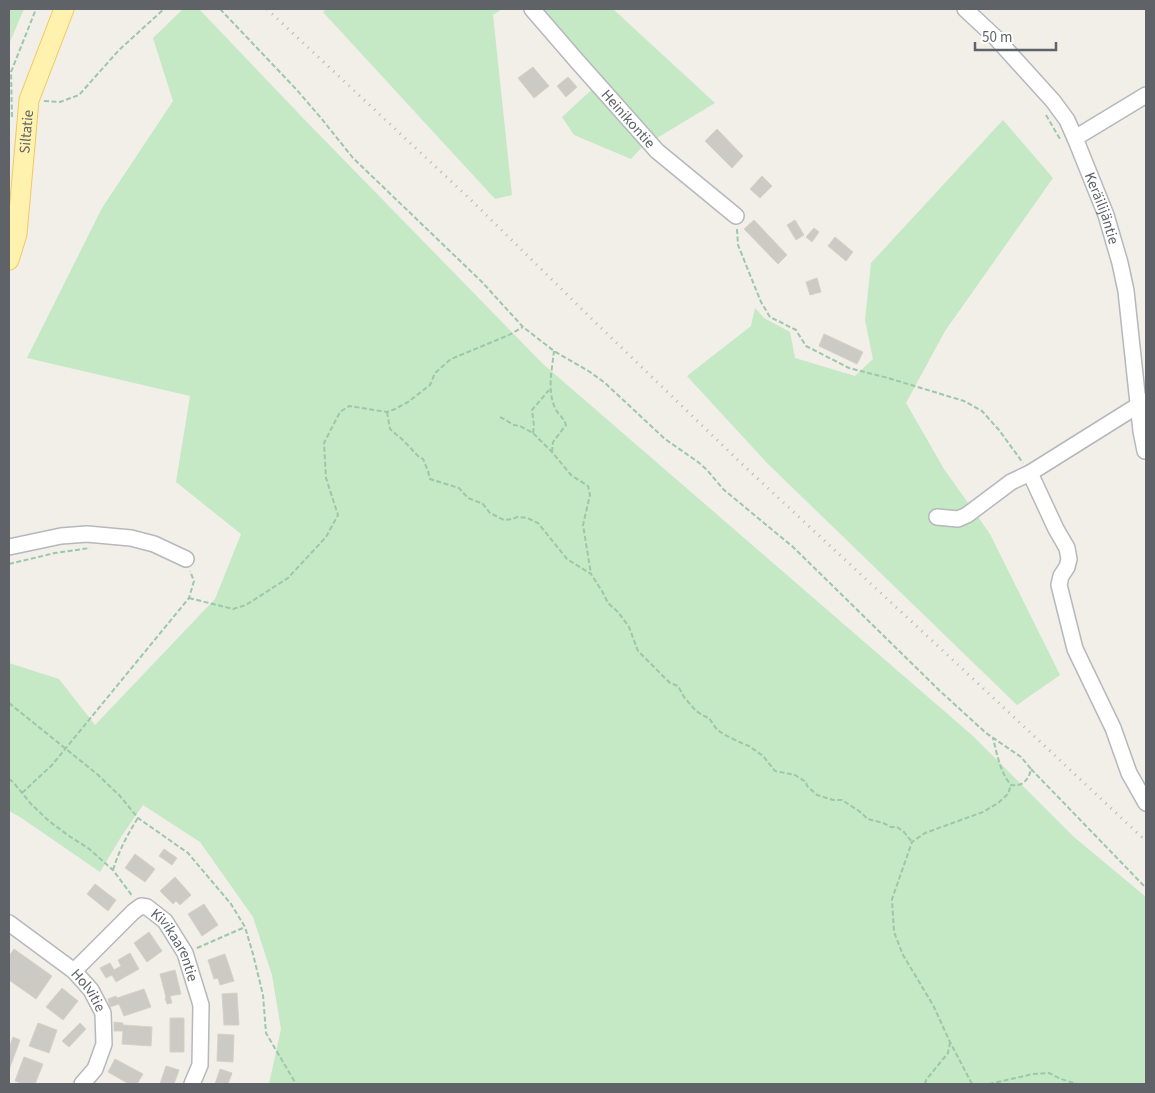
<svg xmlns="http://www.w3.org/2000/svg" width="1155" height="1093" font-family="'Source Sans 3',sans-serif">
	<rect width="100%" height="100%" fill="#f1efe8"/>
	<!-- green -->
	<path fill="#c5e8c5" d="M 9,9 L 24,9 L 9,44 Z
		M 183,9 L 199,9 L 301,116 L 543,364 L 973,736 L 1074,837 L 1146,897 L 1146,1084 L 269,1084 L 281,1029 L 272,975 L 253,917 L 200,842 L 143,805 L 121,837 L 100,872 L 20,817 L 9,811 L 9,663 L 59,679 L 95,725 L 215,599 L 241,534 L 176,482 L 190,396 L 27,358 L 102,208 L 173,101 L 153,38 Z
		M 326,9 L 502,9 L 493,15 L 512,195 L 495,199 L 323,12 Z
		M 539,9 L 613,9 L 715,103 L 642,147 L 631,159 L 574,135 L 562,117 L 601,81 Z
		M 1003,120 L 1053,178 L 945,331 L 906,403 L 944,469 L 990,534 L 1060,675 L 1017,705 L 767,463 L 687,376 L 751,326 L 755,308 L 764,318 L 790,332 L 795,358 L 855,376 L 873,359 L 865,320 L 871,263 Z"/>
	<!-- building -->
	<path fill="#cccac5" stroke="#d6d1c6" d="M 533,67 L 549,86 L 534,98 L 518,78 Z
		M 568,77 L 577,87 L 566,97 L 557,86 Z
		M 717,129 L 743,156 L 732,168 L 705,141 Z
		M 762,176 L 772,186 L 760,198 L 750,189 Z
		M 754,220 L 787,255 L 778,264 L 744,229 Z
		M 795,220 L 804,235 L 796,240 L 787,225 Z
		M 814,228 L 819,232 L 812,242 L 806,237 Z
		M 835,237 L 853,252 L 846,261 L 828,246 Z
		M 817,278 L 821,292 L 810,295 L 806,282 Z
		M 824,334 L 863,352 L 857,364 L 819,346 Z
		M 164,849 L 177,858 L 172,865 L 159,856 Z
		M 135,854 L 155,869 L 145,882 L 125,868 Z
		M 175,877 L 191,895 L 180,905 L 176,901 L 173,904 L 160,891 Z
		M 95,884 L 116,900 L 108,911 L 87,894 Z
		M 204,904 L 218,925 L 202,936 L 188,914 Z
		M 149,932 L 162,951 L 147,962 L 134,943 Z
		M 14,949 L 52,976 L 36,999 L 9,980 L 9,956 Z
		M 130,953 L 139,969 L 116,982 L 112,975 L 106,978 L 100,968 L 110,963 L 114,970 L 121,966 L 118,960 Z
		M 225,954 L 234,981 L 220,985 L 218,978 L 214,979 L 208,960 Z
		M 175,970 L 181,994 L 170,996 L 172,1003 L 167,1004 L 165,998 L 166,997 L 160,974 Z
		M 62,988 L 78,1001 L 63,1020 L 46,1007 Z
		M 144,989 L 151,1007 L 124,1016 L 119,1004 L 110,1007 L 108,999 L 116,996 L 117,998 Z
		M 237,993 L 239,1025 L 224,1025 L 222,994 Z
		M 170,1018 L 184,1018 L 184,1052 L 170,1052 Z
		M 114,1022 L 123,1023 L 123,1025 L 152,1027 L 151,1046 L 122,1044 L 123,1031 L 114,1031 Z
		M 38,1023 L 57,1030 L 49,1053 L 29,1046 Z
		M 80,1023 L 86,1029 L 69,1047 L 62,1041 Z
		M 218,1034 L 234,1035 L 233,1062 L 217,1061 Z
		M 13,1037 L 20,1040 L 9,1070 L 9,1048 Z
		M 24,1057 L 43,1064 L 35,1084 L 24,1084 L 15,1081 Z
		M 115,1059 L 143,1074 L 137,1084 L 129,1084 L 108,1072 Z
		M 166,1066 L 179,1070 L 174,1084 L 160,1084 Z
		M 220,1069 L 232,1073 L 228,1084 L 215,1084 Z"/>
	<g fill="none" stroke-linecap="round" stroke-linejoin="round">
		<defs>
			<g id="minor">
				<path id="s1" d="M 532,9 L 577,61 L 657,151 L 736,216"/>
				<path id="s2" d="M 965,9 L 995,37 L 1053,101 L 1067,120 L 1075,138 L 1106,215 L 1120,263 L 1126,291 L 1141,431 L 1145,451"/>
				<path d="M 1075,138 L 1146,95"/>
				<path d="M 1030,473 L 1056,529 L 1067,548 L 1069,559 L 1067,567 L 1061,576 L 1059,585 L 1075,649 L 1113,728 L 1129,773 L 1146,803"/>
				<path d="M 937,517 L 958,519 L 967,515 L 1011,482 L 1030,473 L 1145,401"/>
				<path d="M 9,547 L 61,536 L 87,534 L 131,538 L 154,544 L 186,559"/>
				<path id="s3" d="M 9,923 L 74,971 L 91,990 L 103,1013 L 104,1044 L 95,1069 L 82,1084"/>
				<path id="s4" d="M 74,971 L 133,912 L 141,906 L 147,907 L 165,921 L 185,953 L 201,1005 L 200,1065 L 192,1084"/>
			</g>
			<g id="major">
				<path id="s5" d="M 9,260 L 17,234 L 29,100 L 64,9"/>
			</g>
		</defs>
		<!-- minor casing -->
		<use href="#minor" stroke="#b5b8bc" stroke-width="18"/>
		<!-- major casing -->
		<use href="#major" stroke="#f2c960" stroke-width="21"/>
		<!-- path -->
		<path stroke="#9cc7a9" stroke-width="2" stroke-dasharray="5 2.5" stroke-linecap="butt" d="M 220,9 L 296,89 L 321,118 L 353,158 L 482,282 L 523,327 L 554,351 L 590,372 L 605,383 L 665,439 L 698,462 L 707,470 L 723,489 L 793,547 L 940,691 L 986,733 L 1021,757 L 1031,769 C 1029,780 1022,787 1011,785 C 1000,772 997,754 993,738
			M 44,101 L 60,102 L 79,95 L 119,50 L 164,9
			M 1046,115 L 1060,139
			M 12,117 L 11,72 L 36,9
			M 737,229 L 738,245 L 761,302 L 770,317 L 796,330 L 806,346 L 849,368 L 888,378 L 964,401 L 982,411 L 999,430 L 1023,463
			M 387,412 L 390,429 L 404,441 L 418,456 L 423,459 L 428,471 L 430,479 L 459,488 L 468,498 L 483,504 L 490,513 L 504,520 L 513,519 L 517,517 L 527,518 L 538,523 L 567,559 L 591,574 L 602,591 L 608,603 L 618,612 L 629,627 L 638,651 L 670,683 L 678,686 L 684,697 L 696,711 L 704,716 L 709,718 C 712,722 715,728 719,731 C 722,734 745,745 749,746 L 763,756 L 775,771 L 795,775 L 806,782 L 807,786 L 817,795 L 833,800 L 842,800 L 859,811 L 868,819 L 883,823 L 891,827 L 897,827 L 904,832 L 912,842
			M 500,417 L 514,425 L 520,426 L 533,433 L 552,452 L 571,475 L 588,486 L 590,495 L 583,525 L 591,574
			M 533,433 L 534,426 L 532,410 L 549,390
			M 552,452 L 553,442 L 566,425 C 563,416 558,415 555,408 C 547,390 552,370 554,351
			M 9,564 L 55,553 L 90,548
			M 189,598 L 233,609 L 246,605 L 288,578 L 326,537 L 338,515 L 326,478 L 324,443 L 340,412 L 349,406 L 387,412 L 395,409 L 408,402 L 430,385 L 435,373 L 451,359 L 509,335 L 523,327
			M 9,703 L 97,774 L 120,796 L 138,818 L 188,853 L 231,904 L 245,927 L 253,954 L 263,995 L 266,1033 L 296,1084
			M 1031,769 L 1146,888
			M 9,779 L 13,782 L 32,805 L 49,821 L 69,836 L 88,848 L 113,870 L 133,897
			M 22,793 L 52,765 L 189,598 L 194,581 L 190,571
			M 113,870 C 119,851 127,835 138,818
			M 197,948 L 245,927
			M 925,1084 L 926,1080 L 948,1053 L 950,1042
			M 972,1084 L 950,1042 L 933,1005 L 903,955 L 894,932 L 892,899 L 912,842 L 925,833 L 983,812 L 998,803 L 1008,794 L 1011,785
			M 989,1084 L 1033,1074 L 1049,1073 L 1061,1079 L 1077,1084"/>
		<!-- minor -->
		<use href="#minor" stroke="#fff" stroke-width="15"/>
		<!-- major -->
		<use href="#major" stroke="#fff2af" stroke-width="19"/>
		<!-- rail -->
		<path stroke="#b6b7b8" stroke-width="3" stroke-dasharray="1 6" stroke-linecap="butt" d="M 267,9 L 470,199 L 595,322 L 743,465 L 954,661 L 1146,841"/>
	</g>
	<g text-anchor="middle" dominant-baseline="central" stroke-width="4" stroke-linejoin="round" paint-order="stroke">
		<!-- street labels -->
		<g font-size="15" fill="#5f6368" stroke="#fff">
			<text stroke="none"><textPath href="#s1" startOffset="146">Heinikontie</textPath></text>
			<text stroke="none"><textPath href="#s5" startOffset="130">Siltatie</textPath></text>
			<text stroke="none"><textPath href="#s2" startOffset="246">Keräilijäntie</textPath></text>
			<text stroke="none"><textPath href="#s4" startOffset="148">Kivikaarentie</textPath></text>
			<text stroke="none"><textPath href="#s3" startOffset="105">Holvitie</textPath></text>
		</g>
	</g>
	<!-- border -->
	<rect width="1155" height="1093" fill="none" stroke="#5f6368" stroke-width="20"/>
	<!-- scale -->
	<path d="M975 42v8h81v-8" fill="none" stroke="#5f6368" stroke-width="2.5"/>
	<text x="982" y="42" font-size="15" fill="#5f6368" stroke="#ffffff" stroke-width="4" paint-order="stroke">50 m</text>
</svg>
